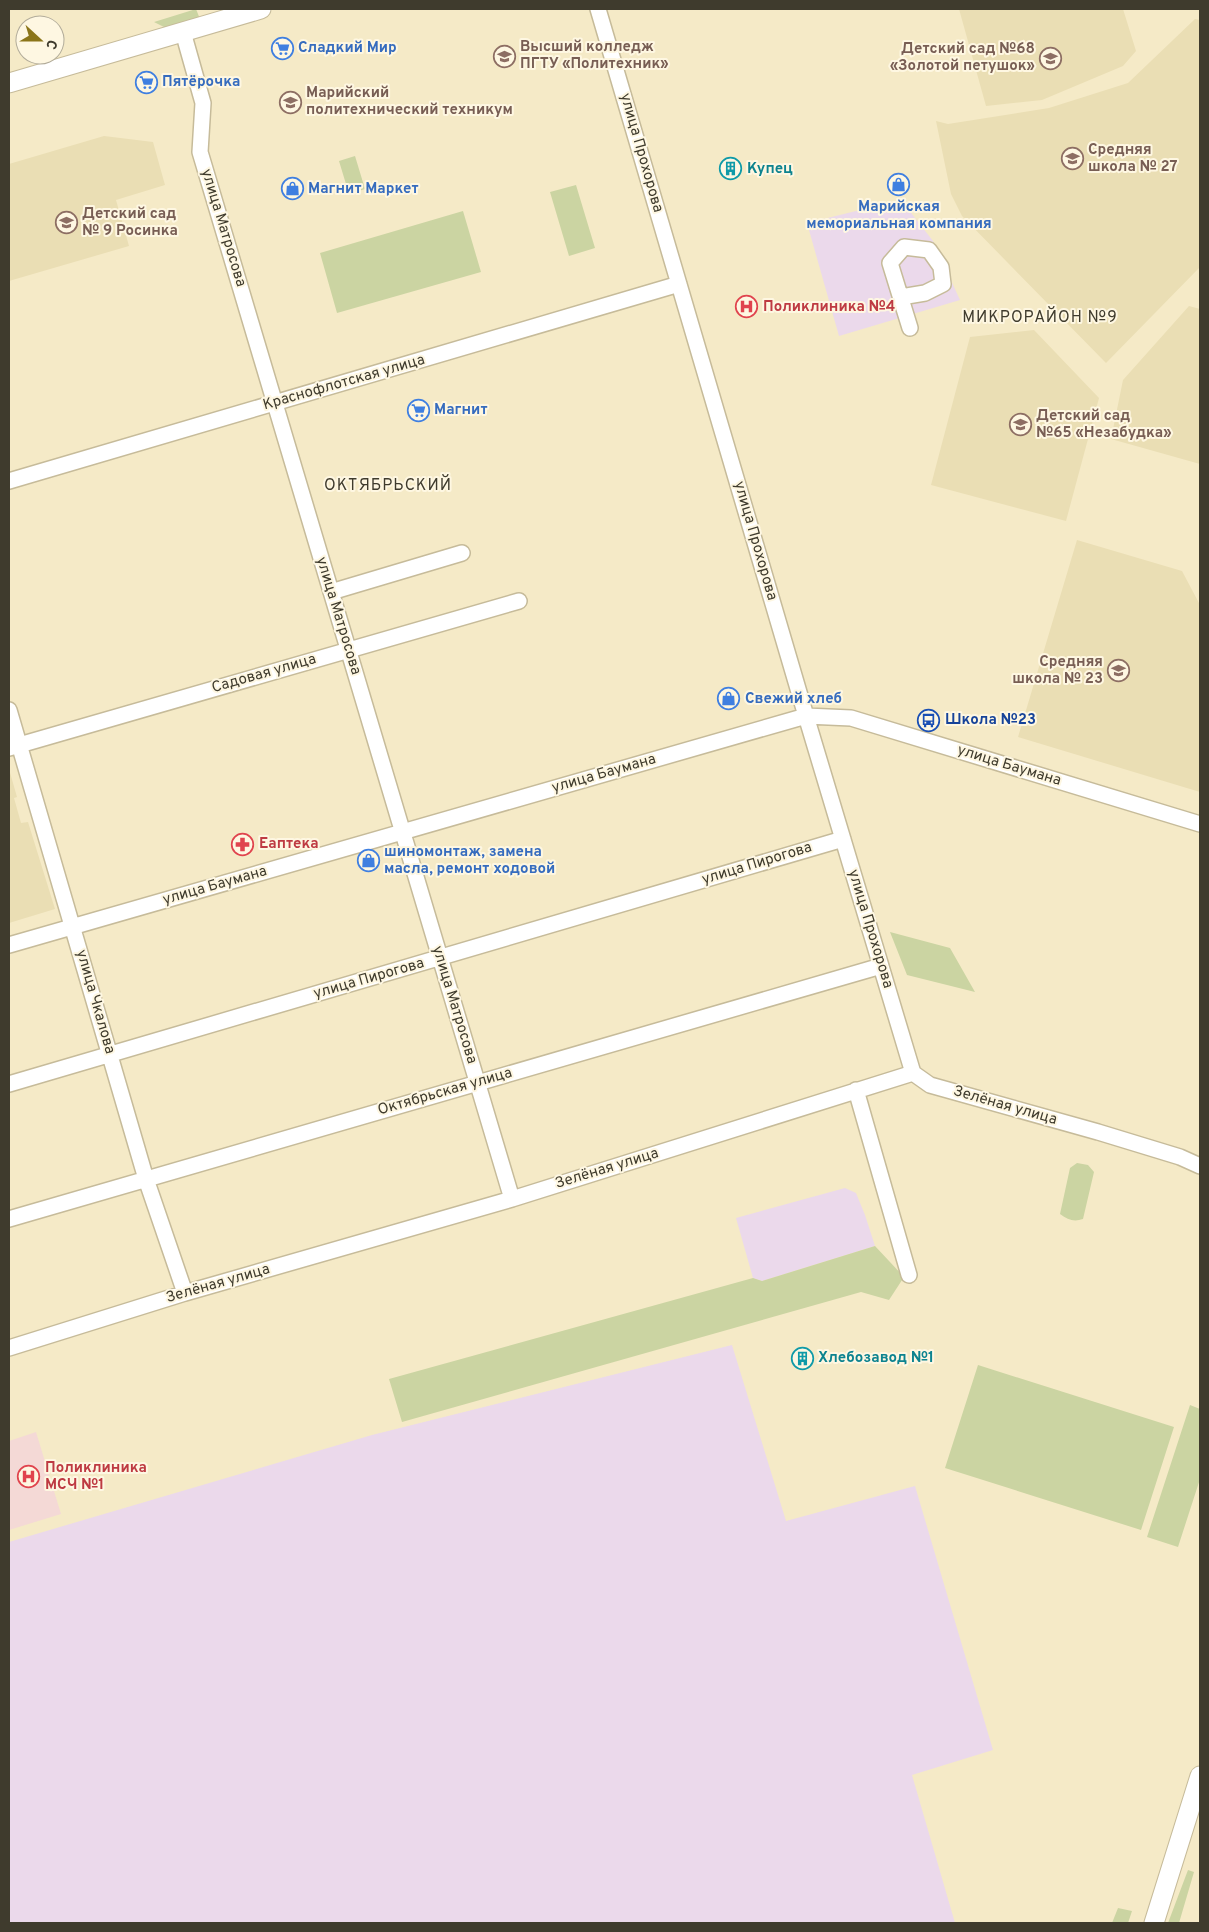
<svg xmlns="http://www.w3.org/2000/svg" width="1209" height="1932" font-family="Overpass,sans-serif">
	<rect width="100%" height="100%" fill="#f5eac7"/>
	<!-- built -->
	<path fill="#eadeb4" d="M 959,9 L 1123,9 L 1136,51 L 1123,66 L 1042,100 L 986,106 Z
		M 1195,19 L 1200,20 L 1200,267 L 1106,363 L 962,216 L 951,194 L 936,121 L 948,124 L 1049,108 L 1128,83 Z
		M 104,136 L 153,142 L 165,185 L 116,200 L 129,246 L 9,281 L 9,164 Z
		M 1189,306 L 1200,309 L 1200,464 L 1111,439 L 1123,380 Z
		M 1034,330 L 1099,398 L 1066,521 L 931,485 L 970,337 Z
		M 1077,540 L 1182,571 L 1200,605 L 1200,792 L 1018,737 Z
		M 9,769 L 17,797 L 14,798 L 21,823 L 28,822 L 55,909 L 9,923 Z"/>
	<!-- industrial -->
	<path fill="#ebd9eb" d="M 901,200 L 933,241 L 960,300 L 839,336 L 807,223 Z
		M 845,1188 L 856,1193 L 865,1215 L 875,1246 L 762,1281 L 753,1278 L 736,1218 Z
		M 732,1345 L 786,1521 L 915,1486 L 993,1750 L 912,1775 L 955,1923 L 9,1923 L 9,1542 L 372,1435 Z"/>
	<!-- medical -->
	<path fill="#f4d9d6" d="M 36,1432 L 61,1514 L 9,1530 L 9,1441 Z"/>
	<!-- green -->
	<path fill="#cbd4a2" d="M 196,9 L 200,19 L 166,28 L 154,22 Z
		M 355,156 L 365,189 L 349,194 L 339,161 Z
		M 576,185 L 595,248 L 569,256 L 550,192 Z
		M 463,211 L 481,272 L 337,313 L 320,253 Z
		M 890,932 L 950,948 L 975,992 L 907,975 Z
		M 1077,1163 L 1088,1165 L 1094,1172 L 1083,1219 C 1074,1222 1068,1220 1060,1214 L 1070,1168 Z
		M 875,1246 L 904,1277 L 889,1300 L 861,1292 L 402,1422 L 389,1379 L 753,1278 L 762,1281 Z
		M 978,1365 L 1174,1427 L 1141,1530 L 945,1468 Z
		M 1190,1405 L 1200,1409 L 1200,1479 L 1178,1547 L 1147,1537 Z
		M 1188,1870 L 1194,1872 L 1179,1923 L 1168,1923 Z
		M 1118,1908 L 1132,1911 L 1128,1923 L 1112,1923 Z"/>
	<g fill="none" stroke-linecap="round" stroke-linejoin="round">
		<defs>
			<path id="minor" d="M 598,9 L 806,716 L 913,1073
				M 183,32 L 203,103 L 200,152 L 512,1199
				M 901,297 L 925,293 L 943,284 L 941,267 L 929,250 L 904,247 L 890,263 L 910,328
				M 9,481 L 679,284
				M 331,592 L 462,553
				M 9,710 L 146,1179 L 185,1293
				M 9,748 L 519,601
				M 9,945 L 806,716 L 851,718 L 1200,824
				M 913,1073 L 930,1085 L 1098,1132 L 1180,1157 L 1200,1166
				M 9,1084 L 843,839
				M 856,1090 L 909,1275
				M 9,1219 L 881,966
				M 9,1348 L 185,1293 L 512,1199 L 913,1073"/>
			<path id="major" d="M 9,83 L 261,9
				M 1154,1923 L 1200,1776"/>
		</defs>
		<!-- minor casing -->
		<use href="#minor" stroke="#c6bb9a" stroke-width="18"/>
		<!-- major casing -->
		<use href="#major" stroke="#c6bb9a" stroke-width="21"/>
		<!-- minor -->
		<use href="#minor" stroke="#fff" stroke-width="15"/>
		<!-- major -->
		<use href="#major" stroke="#fff" stroke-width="19"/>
	</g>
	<!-- icons -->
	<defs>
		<symbol id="supermarket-ring" viewBox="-11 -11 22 22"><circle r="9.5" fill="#fef7e2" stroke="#3f7fe0" stroke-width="1.5"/><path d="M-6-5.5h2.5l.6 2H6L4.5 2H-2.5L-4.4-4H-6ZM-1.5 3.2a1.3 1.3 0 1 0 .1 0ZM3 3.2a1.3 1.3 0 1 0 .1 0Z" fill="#3f7fe0"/></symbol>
		<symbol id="university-ring" viewBox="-11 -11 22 22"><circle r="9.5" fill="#fef7e2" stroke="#8d6e63" stroke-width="1.5"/><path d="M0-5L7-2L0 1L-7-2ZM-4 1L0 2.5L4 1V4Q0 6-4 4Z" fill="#8d6e63"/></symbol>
		<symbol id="school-ring" viewBox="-11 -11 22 22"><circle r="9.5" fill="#fef7e2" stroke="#8d6e63" stroke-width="1.5"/><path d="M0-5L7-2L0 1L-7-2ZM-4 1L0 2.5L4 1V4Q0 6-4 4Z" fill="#8d6e63"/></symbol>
		<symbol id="building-ring" viewBox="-11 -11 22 22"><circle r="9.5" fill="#fef7e2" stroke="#0f9aa8" stroke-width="1.5"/><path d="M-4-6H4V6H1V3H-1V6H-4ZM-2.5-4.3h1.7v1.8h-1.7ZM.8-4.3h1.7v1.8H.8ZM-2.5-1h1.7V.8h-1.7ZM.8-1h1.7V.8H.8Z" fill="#0f9aa8"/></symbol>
		<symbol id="shop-ring" viewBox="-11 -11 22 22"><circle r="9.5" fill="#fef7e2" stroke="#3f7fe0" stroke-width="1.5"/><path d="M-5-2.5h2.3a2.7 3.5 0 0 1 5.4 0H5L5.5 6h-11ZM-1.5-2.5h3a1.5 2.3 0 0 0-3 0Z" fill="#3f7fe0"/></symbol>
		<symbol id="hospital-ring" viewBox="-11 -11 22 22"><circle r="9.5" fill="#fef7e2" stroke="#e0444e" stroke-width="1.5"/><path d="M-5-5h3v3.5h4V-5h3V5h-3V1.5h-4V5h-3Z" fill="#e0444e"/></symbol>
		<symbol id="bus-ring" viewBox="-11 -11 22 22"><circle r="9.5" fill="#fef7e2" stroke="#1a4fb4" stroke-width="1.5"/><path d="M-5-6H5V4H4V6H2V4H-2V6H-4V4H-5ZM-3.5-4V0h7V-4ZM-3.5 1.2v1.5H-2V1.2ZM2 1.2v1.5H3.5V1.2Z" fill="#1a4fb4"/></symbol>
		<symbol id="pharmacy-ring" viewBox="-11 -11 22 22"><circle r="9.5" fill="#fef7e2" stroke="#e0444e" stroke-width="1.5"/><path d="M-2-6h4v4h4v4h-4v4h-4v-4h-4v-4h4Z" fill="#e0444e"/></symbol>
	</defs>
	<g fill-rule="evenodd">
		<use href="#supermarket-ring" x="270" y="36" width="25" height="25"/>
		<use href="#university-ring" x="492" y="44" width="25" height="25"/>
		<use href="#school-ring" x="1038" y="46" width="25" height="25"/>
		<use href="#supermarket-ring" x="134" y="70" width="25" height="25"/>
		<use href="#university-ring" x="278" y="90" width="25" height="25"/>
		<use href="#school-ring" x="1060" y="146" width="25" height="25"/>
		<use href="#building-ring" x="718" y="156" width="25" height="25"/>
		<use href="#shop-ring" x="886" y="172" width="25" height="25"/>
		<use href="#shop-ring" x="280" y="176" width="25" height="25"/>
		<use href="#school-ring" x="54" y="210" width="25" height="25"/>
		<use href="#hospital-ring" x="734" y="294" width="25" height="25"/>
		<use href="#supermarket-ring" x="406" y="398" width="25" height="25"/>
		<use href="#school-ring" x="1008" y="412" width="25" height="25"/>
		<use href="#school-ring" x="1106" y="658" width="25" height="25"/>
		<use href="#shop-ring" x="716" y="686" width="25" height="25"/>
		<use href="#bus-ring" x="916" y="708" width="25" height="25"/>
		<use href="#pharmacy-ring" x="230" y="832" width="25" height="25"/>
		<use href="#shop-ring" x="356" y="848" width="25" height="25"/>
		<use href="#building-ring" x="790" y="1346" width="25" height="25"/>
		<use href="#hospital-ring" x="16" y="1464" width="25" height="25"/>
	</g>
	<g text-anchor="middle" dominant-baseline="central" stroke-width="4" stroke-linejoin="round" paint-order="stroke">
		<!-- education labels -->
		<g font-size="15" font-weight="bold" fill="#785e54" stroke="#fef7e2" text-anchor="start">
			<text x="520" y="47">Высший колледж<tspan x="520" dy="17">ПГТУ «Политехник»</tspan></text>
			<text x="1035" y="49" text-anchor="end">Детский сад №68<tspan x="1035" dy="17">«Золотой петушок»</tspan></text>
			<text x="306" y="93">Марийский<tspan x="306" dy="17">политехнический техникум</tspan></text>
			<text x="1088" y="150">Средняя<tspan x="1088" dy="17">школа № 27</tspan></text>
			<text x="82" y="214">Детский сад<tspan x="82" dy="17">№ 9 Росинка</tspan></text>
			<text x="1036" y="416">Детский сад<tspan x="1036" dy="17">№65 «Незабудка»</tspan></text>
			<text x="1103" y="662" text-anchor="end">Средняя<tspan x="1103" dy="17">школа № 23</tspan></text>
		</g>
		<!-- shop labels -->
		<g font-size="15" font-weight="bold" fill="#366cbe" stroke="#fef7e2" text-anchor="start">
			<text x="298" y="48">Сладкий Мир</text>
			<text x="162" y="82">Пятёрочка</text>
			<text x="308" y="189">Магнит Маркет</text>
			<text x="899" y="207" text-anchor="middle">Марийская<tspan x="899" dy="17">мемориальная компания</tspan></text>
			<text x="434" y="410">Магнит</text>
			<text x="745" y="699">Свежий хлеб</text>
			<text x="384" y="852">шиномонтаж, замена<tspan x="384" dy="17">масла, ремонт ходовой</tspan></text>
		</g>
		<!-- street labels -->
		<g font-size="15" fill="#3f3b2d" stroke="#fef7e2">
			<text transform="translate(641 153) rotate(74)">улица Прохорова</text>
			<text transform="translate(223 228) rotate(73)">улица Матросова</text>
			<text transform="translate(344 383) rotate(-16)">Краснофлотская улица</text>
			<text transform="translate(755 541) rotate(74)">улица Прохорова</text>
			<text transform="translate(338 616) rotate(73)">улица Матросова</text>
			<text transform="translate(264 674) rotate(-16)">Садовая улица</text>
			<text transform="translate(1009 766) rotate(17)">улица Баумана</text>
			<text transform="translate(604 774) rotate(-16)">улица Баумана</text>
			<text transform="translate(757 864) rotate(-17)">улица Пирогова</text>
			<text transform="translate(215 886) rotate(-16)">улица Баумана</text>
			<text transform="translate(870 929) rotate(73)">улица Прохорова</text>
			<text transform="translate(369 979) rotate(-16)">улица Пирогова</text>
			<text transform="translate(95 1002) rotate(74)">улица Чкалова</text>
			<text transform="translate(454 1005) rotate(73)">улица Матросова</text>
			<text transform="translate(445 1092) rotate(-16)">Октябрьская улица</text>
			<text transform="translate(1005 1106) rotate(16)">Зелёная улица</text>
			<text transform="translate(607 1169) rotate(-17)">Зелёная улица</text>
			<text transform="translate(218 1284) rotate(-16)">Зелёная улица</text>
		</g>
		<!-- culture labels -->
		<g font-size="15" font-weight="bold" fill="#0d838f" stroke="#fef7e2" text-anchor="start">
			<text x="747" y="169">Купец</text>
			<text x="818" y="1358">Хлебозавод №1</text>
		</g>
		<!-- health labels -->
		<g font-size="15" font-weight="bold" fill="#be3a42" stroke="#fef7e2" text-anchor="start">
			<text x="763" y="307">Поликлиника №4</text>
			<text x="259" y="844">Еаптека</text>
			<text x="45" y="1468">Поликлиника<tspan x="45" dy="17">МСЧ №1</tspan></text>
		</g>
		<!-- transit labels -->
		<g font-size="15" font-weight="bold" fill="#164399" stroke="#fef7e2" text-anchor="start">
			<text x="945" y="720">Школа №23</text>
		</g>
		<!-- neighbourhood labels -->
		<g font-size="16" letter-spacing="1" fill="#3f3b2d" stroke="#fef7e2">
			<text x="1040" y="318">МИКРОРАЙОН №9</text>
			<text x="388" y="486">ОКТЯБРЬСКИЙ</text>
		</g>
	</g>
	<!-- border -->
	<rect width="1209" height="1932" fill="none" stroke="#3f3b2d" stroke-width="20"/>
	<!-- north arrow -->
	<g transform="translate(40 40) rotate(111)"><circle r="24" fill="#fef7e2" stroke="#b2ac9a"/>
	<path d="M0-4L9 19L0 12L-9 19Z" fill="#8b7519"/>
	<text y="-8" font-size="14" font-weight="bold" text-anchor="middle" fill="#3f3b2d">С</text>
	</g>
</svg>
